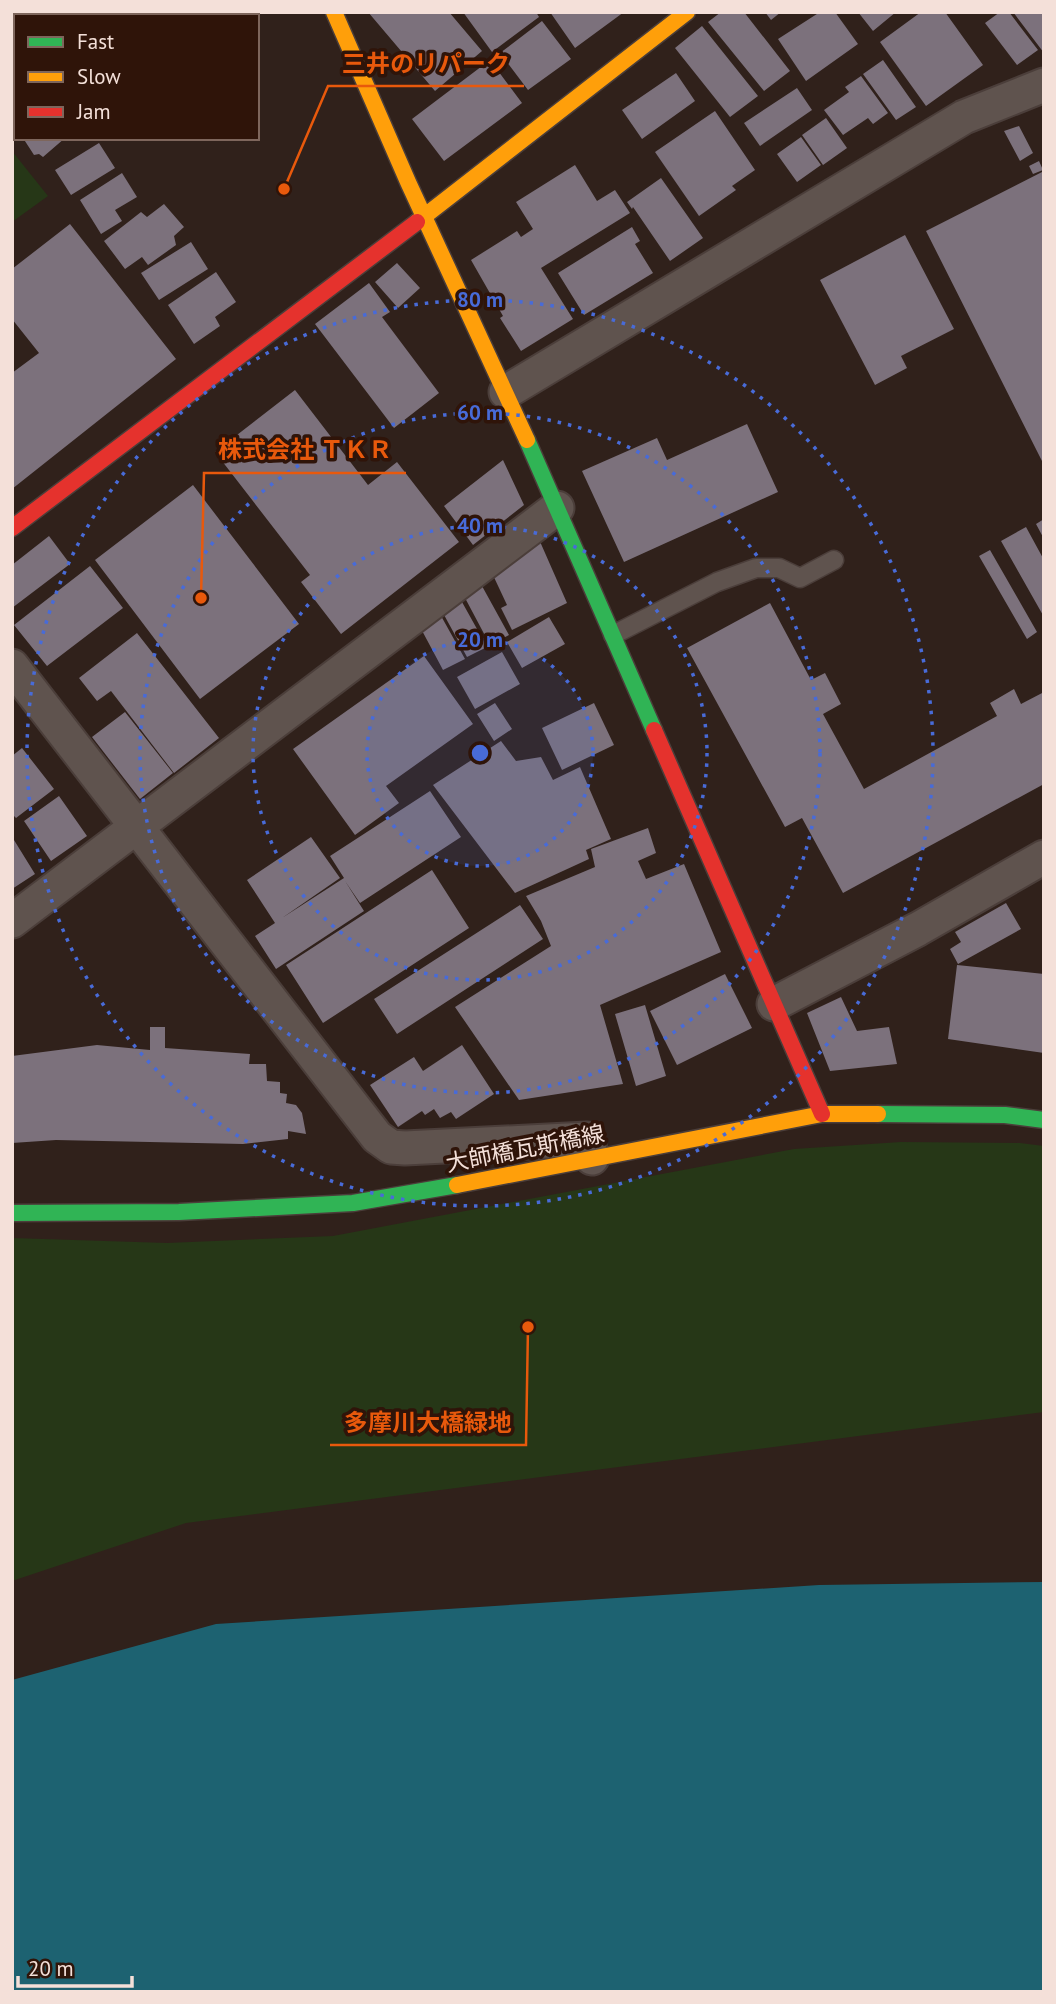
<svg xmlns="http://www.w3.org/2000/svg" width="1056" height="2004" font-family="'PT Sans','Noto Sans JP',sans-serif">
	<rect width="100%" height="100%" fill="#30211b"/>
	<!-- green -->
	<path fill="#263717" d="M 12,151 L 48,196 L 12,222 Z
		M 901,1142 L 1020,1143 L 1044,1146 L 1044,1412 L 186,1523 L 12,1581 L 12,1238 L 167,1243 L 333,1236 L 794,1149 Z"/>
	<!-- water -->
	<path fill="#1d6271" d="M 1044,1582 L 1044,1992 L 12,1992 L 12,1680 L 216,1624 L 819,1585 Z"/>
	<!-- building -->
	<path fill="#7c717c" d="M 64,12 L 93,12 L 89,16 L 68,16 Z
		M 130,12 L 183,12 L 186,16 L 133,16 Z
		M 368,12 L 449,12 L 482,51 L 435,91 Z
		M 463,12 L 536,12 L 539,17 L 492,52 Z
		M 550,12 L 624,12 L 575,48 Z
		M 721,12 L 744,12 L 790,71 L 764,91 L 708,22 Z
		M 765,12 L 781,12 L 771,20 Z
		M 820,12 L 835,12 L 858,44 L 806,81 L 778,39 Z
		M 858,12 L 896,12 L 873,31 Z
		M 921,12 L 945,12 L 983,65 L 926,106 L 880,42 Z
		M 1000,12 L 1009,12 L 1038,50 L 1017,65 L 985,23 Z
		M 1013,12 L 1041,12 L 1044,16 L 1044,53 Z
		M 16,18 L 16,92 L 12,95 L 12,20 Z
		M 542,21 L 571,59 L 528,90 L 500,53 Z
		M 702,26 L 758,96 L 730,117 L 675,48 Z
		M 490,60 L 522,103 L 444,161 L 412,119 Z
		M 883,60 L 916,107 L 896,120 L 863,74 Z
		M 676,73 L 695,101 L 642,139 L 622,110 Z
		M 861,76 L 888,113 L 873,124 L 868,118 L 843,135 L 824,110 L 849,92 L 845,87 Z
		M 797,88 L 812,110 L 760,146 L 744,123 Z
		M 715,111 L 755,170 L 732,186 L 736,190 L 699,216 L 655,152 Z
		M 826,118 L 847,148 L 823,165 L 802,135 Z
		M 1019,126 L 1033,153 L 1020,161 L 1004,131 Z
		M 801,137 L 821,165 L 797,182 L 777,154 Z
		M 23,138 L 65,138 L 43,157 L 39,154 L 34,155 Z
		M 99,143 L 115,168 L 71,195 L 55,170 Z
		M 1039,161 L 1043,170 L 1033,174 L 1029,166 Z
		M 575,165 L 597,201 L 615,190 L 630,213 L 541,268 L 573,319 L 521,351 L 500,318 L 503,316 L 471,260 L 517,231 L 521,237 L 533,229 L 516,202 Z
		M 1044,171 L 1044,465 L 926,231 Z
		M 122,173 L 137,197 L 115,210 L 122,221 L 101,234 L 80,200 Z
		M 661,178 L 703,238 L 670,261 L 633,207 L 632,209 L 627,202 Z
		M 164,204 L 184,227 L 174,236 L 176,245 L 148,265 L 142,257 L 125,269 L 104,241 L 141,212 L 147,217 Z
		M 70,224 L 176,359 L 12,489 L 12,373 L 39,353 L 12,319 L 12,269 Z
		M 632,227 L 640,241 L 635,244 L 653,273 L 584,315 L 558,273 Z
		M 905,235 L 954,329 L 901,356 L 907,368 L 875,385 L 820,280 Z
		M 191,242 L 208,269 L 159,300 L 141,273 Z
		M 397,263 L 420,288 L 398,308 L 375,282 Z
		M 216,272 L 236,302 L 215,317 L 220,326 L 194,344 L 168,305 Z
		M 369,283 L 390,312 L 382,317 L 439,393 L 394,428 L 315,324 Z
		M 295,390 L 368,485 L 397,462 L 459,542 L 341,634 L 301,582 L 310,575 L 215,452 Z
		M 747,424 L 778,492 L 624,562 L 582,471 L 657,438 L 667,460 Z
		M 503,460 L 524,505 L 473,545 L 444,506 Z
		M 193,485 L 299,624 L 200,699 L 95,560 Z
		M 1044,519 L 1044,539 L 1036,524 Z
		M 1026,527 L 1044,560 L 1044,617 L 1001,541 Z
		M 49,536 L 70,564 L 12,608 L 12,565 Z
		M 538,537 L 567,603 L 512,630 L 501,608 L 507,605 L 492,573 Z
		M 990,550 L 1037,632 L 1027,639 L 979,556 Z
		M 90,566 L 123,608 L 47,666 L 14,625 Z
		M 482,586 L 509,635 L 490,645 L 464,596 Z
		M 462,602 L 487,647 L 467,657 L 443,613 Z
		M 770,603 L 811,680 L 825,673 L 841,704 L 823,714 L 864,789 L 997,716 L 990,703 L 1014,689 L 1021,704 L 1044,692 L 1044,784 L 843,893 L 802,818 L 785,827 L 687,648 Z
		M 440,614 L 465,659 L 443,670 L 419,625 Z
		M 549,617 L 565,644 L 522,668 L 507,642 Z
		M 137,633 L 219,738 L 174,773 L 111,691 L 97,701 L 79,678 Z
		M 502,652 L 520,684 L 475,709 L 457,677 Z
		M 424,656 L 473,724 L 386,786 L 399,803 L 355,835 L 293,749 Z
		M 495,703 L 512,729 L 494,741 L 477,714 Z
		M 594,703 L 614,745 L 562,770 L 542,728 Z
		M 125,712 L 173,773 L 140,799 L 92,737 Z
		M 501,741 L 516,761 L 541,757 L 553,780 L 580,767 L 611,839 L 586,850 L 589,859 L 515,893 L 433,785 Z
		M 22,748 L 54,789 L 16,818 L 12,814 L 12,756 Z
		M 430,791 L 461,837 L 360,903 L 345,881 L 364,911 L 276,969 L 255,936 L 275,923 L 247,880 L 311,837 L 340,878 L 282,918 L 344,878 L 330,856 Z
		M 59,796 L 87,836 L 51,861 L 24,821 Z
		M 648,828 L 656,853 L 638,861 L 646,879 L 684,864 L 721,952 L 600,1005 L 623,1084 L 519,1100 L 455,1007 L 551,946 L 541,921 L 526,896 L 595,867 L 591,849 Z
		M 14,840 L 35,874 L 12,889 L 12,841 Z
		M 432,870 L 469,928 L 323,1023 L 286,965 Z
		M 1006,903 L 1021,929 L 958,964 L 950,949 L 961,942 L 955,932 Z
		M 520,905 L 543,939 L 397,1034 L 374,999 Z
		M 957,965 L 1044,974 L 1044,1053 L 948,1039 Z
		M 725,974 L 752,1028 L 677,1065 L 650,1011 Z
		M 841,997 L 857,1031 L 889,1027 L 897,1064 L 830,1071 L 807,1013 Z
		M 645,1005 L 666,1076 L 636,1086 L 615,1014 Z
		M 150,1027 L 165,1027 L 165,1048 L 250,1054 L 249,1064 L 266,1064 L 267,1081 L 280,1082 L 280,1093 L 287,1094 L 286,1103 L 296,1105 L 302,1113 L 306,1134 L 288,1131 L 288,1139 L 243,1144 L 56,1140 L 12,1143 L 12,1056 L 97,1045 L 150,1050 Z
		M 462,1045 L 494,1094 L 456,1119 L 451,1112 L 440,1118 L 434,1109 L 425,1115 L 422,1111 L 398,1127 L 370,1085 L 414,1057 L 423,1071 Z"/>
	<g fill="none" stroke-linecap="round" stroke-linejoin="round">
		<defs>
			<path id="lane" d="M 613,635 L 717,582 L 756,568 L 779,568 L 800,578 L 834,560"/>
			<path id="street" d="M 506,392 L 964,117 L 1044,85
				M 12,666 L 377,1137 L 391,1147 L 405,1148 L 587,1139 L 592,1158
				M 12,921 L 557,508
				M 774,1004 L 918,929 L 1044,857"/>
			<path id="fast" d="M 527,440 L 654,730
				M 878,1114 L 1005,1115 L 1044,1120
				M 12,1213 L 179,1212 L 353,1203 L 457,1185"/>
			<path id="slow" d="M 334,12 L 408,182 L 527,440
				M 417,222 L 687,12
				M 457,1185 L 822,1114 L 878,1114"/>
			<path id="jam" d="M 12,528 L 417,222
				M 654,730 L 822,1114"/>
		</defs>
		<!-- lane casing -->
		<use href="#lane" stroke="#4b3e3a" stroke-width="21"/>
		<!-- street casing -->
		<use href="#street" stroke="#4b3e3a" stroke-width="37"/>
		<!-- fast casing -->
		<use href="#fast" stroke="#4b3e3a" stroke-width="19"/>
		<!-- slow casing -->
		<use href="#slow" stroke="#4b3e3a" stroke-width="19"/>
		<!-- jam casing -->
		<use href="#jam" stroke="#4b3e3a" stroke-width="19"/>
		<!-- lane -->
		<use href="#lane" stroke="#5f534e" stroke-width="18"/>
		<!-- street -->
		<use href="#street" stroke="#5f534e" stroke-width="33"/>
		<!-- fast -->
		<use href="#fast" stroke="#30b455" stroke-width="16"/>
		<!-- slow -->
		<use href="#slow" stroke="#ff9f0a" stroke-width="16"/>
		<!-- jam -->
		<use href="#jam" stroke="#e5322d" stroke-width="16"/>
	</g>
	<!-- distance rings -->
	<circle cx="480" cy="753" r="113" fill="#486bd8" fill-opacity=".12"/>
	<g fill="none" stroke="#486bd8" stroke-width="3.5" stroke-dasharray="3.5 7">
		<circle cx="480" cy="753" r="113"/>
		<circle cx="480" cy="753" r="227"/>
		<circle cx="480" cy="753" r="340"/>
		<circle cx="480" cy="753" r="453"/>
	</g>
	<g text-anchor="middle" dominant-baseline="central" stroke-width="7" stroke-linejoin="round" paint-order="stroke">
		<!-- street labels -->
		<g font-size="23" fill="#f4e0d9" stroke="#2f1409">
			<text transform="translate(525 1148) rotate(-11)">大師橋瓦斯橋線</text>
		</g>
	</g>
	<circle cx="480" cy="753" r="10" fill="#486bd8" stroke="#2f1409" stroke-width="3.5"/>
	<g font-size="21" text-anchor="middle" font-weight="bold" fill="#486bd8" stroke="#2f1409" stroke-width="7" stroke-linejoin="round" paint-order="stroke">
		<text x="480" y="307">80 m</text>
		<text x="480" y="420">60 m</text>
		<text x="480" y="533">40 m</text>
		<text x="480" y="647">20 m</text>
	</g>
	<!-- callouts -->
	<path fill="none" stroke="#e8590c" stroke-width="2.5" d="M284 189L328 86H524M201 598L204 473H406M528 1327L526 1445H330"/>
	<g fill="#e8590c" stroke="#2f1409" stroke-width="2.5">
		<circle cx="284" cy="189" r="7"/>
		<circle cx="201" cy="598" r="7"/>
		<circle cx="528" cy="1327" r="7"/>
	</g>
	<g font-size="24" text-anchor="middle" font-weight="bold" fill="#e8590c" stroke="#2f1409" stroke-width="7" stroke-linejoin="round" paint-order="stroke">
		<text x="426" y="72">三井のリパーク</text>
		<text x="305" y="458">株式会社 ＴＫＲ</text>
		<text x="428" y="1431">多摩川大橋緑地</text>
	</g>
	<!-- border -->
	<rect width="1056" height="2004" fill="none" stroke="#f4e0d9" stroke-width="28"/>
	<!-- legend -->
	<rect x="14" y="14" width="245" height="126" fill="#2f1409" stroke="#7e665c" stroke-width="2"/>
	<rect x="28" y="37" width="35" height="10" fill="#30b455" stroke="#7e665c" stroke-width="2"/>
	<text x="77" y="49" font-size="21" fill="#f4e0d9">Fast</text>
	<rect x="28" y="72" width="35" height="10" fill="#ff9f0a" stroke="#7e665c" stroke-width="2"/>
	<text x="77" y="84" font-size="21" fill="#f4e0d9">Slow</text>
	<rect x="28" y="107" width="35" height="10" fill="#e5322d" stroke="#7e665c" stroke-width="2"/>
	<text x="77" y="119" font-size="21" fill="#f4e0d9">Jam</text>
	<!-- scale -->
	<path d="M18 1976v10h114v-10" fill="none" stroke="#f4e0d9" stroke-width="3.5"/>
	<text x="28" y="1976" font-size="21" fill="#f4e0d9" stroke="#2f1409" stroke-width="5" paint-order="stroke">20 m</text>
</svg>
